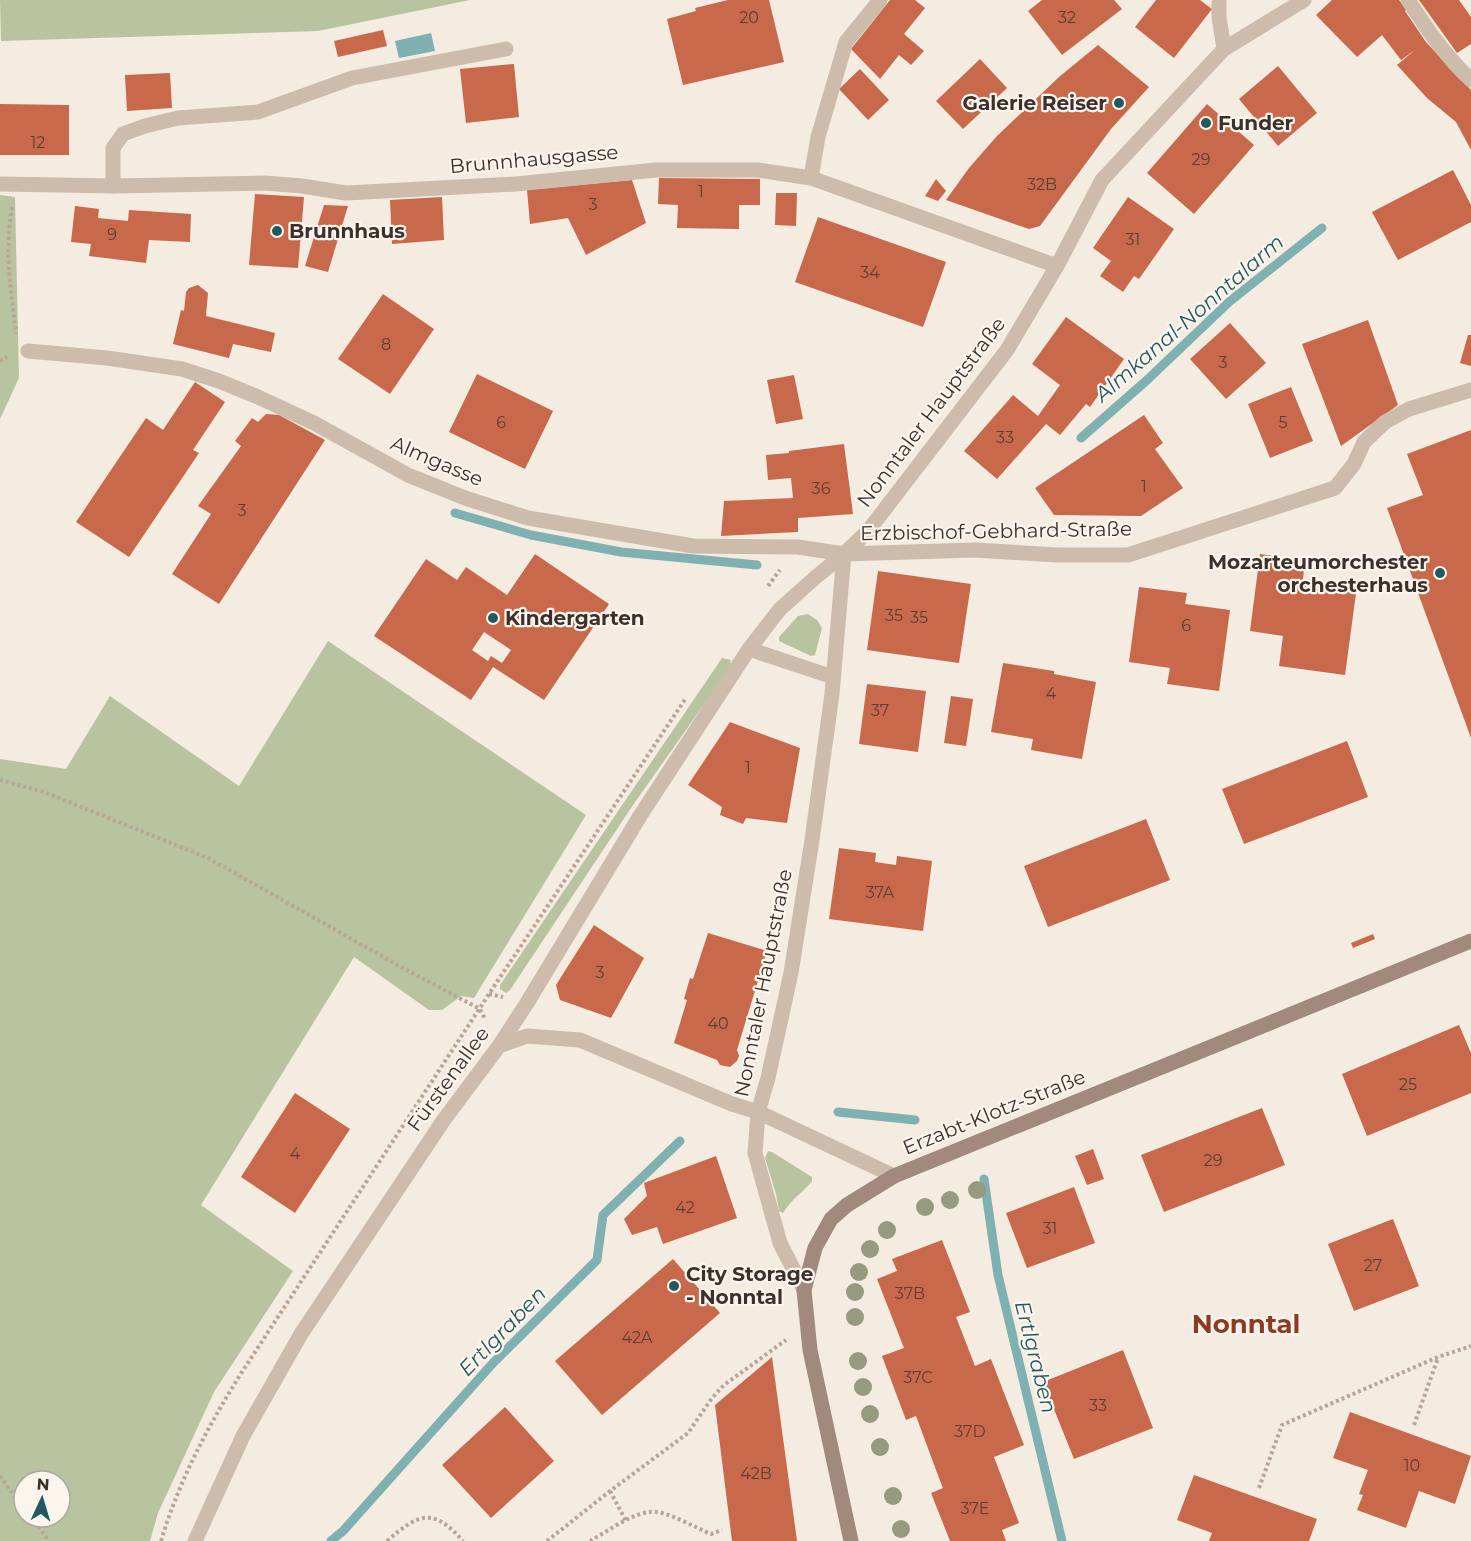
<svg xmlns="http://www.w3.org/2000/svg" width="1471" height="1541" font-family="Montserrat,sans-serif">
	<rect width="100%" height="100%" fill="#f4ebe1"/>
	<!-- green -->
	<path fill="#b8c4a0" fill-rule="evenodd" d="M 0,0 L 470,0 L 318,31 L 1,41 Z
		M 0,195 L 15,197 L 19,378 L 0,419 Z
		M 808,614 L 817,620 L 822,628 L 815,655 L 811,656 L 779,641 L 779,637 L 798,616 Z
		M 328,641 L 586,815 L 474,998 L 461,996 L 442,1010 L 429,1010 L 354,957 L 201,1205 L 293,1271 L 214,1392 L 158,1513 L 150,1541 L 0,1541 L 0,759 L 66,769 L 110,696 L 239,786 ZM 24,1481 L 60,1481 L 60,1517 L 24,1517 Z
		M 722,658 L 731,660 L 729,669 L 633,805 L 510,990 L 506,993 L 500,989 L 500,985 Z
		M 768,1151 L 772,1152 L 812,1177 L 812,1181 C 803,1193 793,1197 783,1213 L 779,1211 L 776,1194 L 765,1158 Z"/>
	<!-- water -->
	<path fill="#7fb0b2" d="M 431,33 L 435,51 L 399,58 L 395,41 Z"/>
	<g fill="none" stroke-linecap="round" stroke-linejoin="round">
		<!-- stream -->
		<path stroke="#7fb0b2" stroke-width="9" d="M 1081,438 L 1146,381 L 1229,302 L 1322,228
			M 455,513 L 531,535 L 621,552 L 757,565
			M 838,1112 L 915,1120
			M 984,1179 L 998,1275 L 1062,1541
			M 331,1541 L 343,1531 L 493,1363 L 597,1260 L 603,1215 L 680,1141"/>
	</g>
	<!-- building -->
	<path fill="#c8694b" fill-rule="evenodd" d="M 728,0 L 769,0 L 784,62 L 683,85 L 667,19 L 696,11 L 695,8 Z
		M 890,0 L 915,0 L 925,8 L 904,34 L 924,51 L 911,65 L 899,55 L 880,79 L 851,49 Z
		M 1042,0 L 1114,0 L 1122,9 L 1062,55 L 1028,11 Z
		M 1156,0 L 1200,0 L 1212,9 L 1174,58 L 1135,27 Z
		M 1332,0 L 1399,0 L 1406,9 L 1405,11 L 1426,42 L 1471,90 L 1471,150 L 1456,122 L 1427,98 L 1397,65 L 1415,50 L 1401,60 L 1382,35 L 1357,57 L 1316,15 Z
		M 1419,0 L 1459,0 L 1471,17 L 1471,44 L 1457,53 Z
		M 383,30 L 387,46 L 338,57 L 334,41 Z
		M 1098,45 L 1149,87 L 1111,129 L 1040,226 L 1029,229 L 946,200 L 969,168 L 997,136 L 1059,77 Z
		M 980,59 L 1007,88 L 963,129 L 936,101 Z
		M 514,64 L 519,117 L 466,123 L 460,69 Z
		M 1278,66 L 1317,113 L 1278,146 L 1239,99 Z
		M 860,69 L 889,100 L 868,120 L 839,89 Z
		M 170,73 L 172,108 L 127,111 L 125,75 Z
		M 0,104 L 69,105 L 69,155 L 0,155 Z
		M 1207,104 L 1254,145 L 1194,214 L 1147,173 Z
		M 1453,170 L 1471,205 L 1471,222 L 1398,260 L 1372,212 Z
		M 659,178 L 760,179 L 760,205 L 739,205 L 739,229 L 677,228 L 678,205 L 658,204 Z
		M 936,179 L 946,191 L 938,201 L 925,196 Z
		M 632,180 L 646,223 L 586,255 L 568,218 L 530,224 L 527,190 Z
		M 776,193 L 797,193 L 796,226 L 775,225 Z
		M 255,194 L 304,197 L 298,268 L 249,265 Z
		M 442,197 L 444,240 L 392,244 L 390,200 Z
		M 1128,197 L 1174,229 L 1139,279 L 1134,276 L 1123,292 L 1100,276 L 1111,261 L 1093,248 Z
		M 324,205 L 348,206 L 328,272 L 305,266 Z
		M 75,206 L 99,209 L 98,218 L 128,221 L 129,210 L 191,214 L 190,242 L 149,240 L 146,263 L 89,256 L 91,244 L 71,242 Z
		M 818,217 L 946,262 L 923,327 L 795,282 Z
		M 198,285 L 208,293 L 206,316 L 275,333 L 271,352 L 233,344 L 229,358 L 173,344 L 181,310 L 184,311 L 186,292 L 189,288 Z
		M 383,294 L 434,329 L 390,394 L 338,359 Z
		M 1066,317 L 1124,359 L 1090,407 L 1086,404 L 1060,435 L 1046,424 L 997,479 L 964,451 L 1013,395 L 1038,416 L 1060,385 L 1032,364 Z
		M 1368,320 L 1398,405 L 1341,446 L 1302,344 Z
		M 1230,323 L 1266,363 L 1226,399 L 1190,359 Z
		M 1468,335 L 1471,335 L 1471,366 L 1460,363 Z
		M 477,374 L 553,411 L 525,469 L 449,432 Z
		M 794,375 L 803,419 L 776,424 L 767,380 Z
		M 195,382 L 225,402 L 193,450 L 199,453 L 129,557 L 76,522 L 146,418 L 163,430 Z
		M 1291,387 L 1313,441 L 1270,458 L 1248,404 Z
		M 266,414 L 279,415 L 325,440 L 219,604 L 172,574 L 211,514 L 198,506 L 241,446 L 235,441 L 252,418 L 258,422 Z
		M 1144,415 L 1163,443 L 1155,449 L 1183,488 L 1141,516 L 1054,515 L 1035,488 Z
		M 1471,430 L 1471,738 L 1387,508 L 1423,495 L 1407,454 Z
		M 844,444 L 853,514 L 798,518 L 798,532 L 721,536 L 724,501 L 793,498 L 791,478 L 768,480 L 766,455 L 789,453 L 789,451 Z
		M 535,554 L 609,604 L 544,700 L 493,667 L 471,700 L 374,636 L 426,559 L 457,580 L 466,567 L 507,595 ZM 484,632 L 511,650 L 502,663 L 491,656 L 488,661 L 472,650 Z
		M 1260,554 L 1305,561 L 1303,579 L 1357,586 L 1345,675 L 1279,666 L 1283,636 L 1250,631 Z
		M 878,571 L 971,584 L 959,663 L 867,650 Z
		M 1139,587 L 1187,593 L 1185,604 L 1230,610 L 1219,691 L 1167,684 L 1170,668 L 1129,662 Z
		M 1003,663 L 1054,671 L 1054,674 L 1096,682 L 1082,759 L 1031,750 L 1033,739 L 991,732 Z
		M 867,684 L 926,691 L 918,752 L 859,744 Z
		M 951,696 L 973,699 L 966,746 L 944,743 Z
		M 730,722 L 800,748 L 787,823 L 746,818 L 743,824 L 720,815 L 722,807 L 688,785 Z
		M 1347,741 L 1368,797 L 1244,844 L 1222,789 Z
		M 1146,819 L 1170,880 L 1048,927 L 1024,866 Z
		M 839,848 L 876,853 L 875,862 L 896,865 L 897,856 L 932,861 L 923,931 L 829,919 Z
		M 594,925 L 644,958 L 611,1018 L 560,1000 L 556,985 Z
		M 708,933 L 767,951 L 737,1050 L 739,1056 L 737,1061 L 730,1067 L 720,1065 L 717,1060 L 674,1043 L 687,1000 L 684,999 L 690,978 L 693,979 Z
		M 1373,934 L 1375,939 L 1353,948 L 1351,943 Z
		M 1459,1025 L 1471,1053 L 1471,1093 L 1367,1136 L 1342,1074 Z
		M 295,1093 L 350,1129 L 295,1213 L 241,1177 Z
		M 1262,1108 L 1285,1165 L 1164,1212 L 1141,1155 Z
		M 1093,1149 L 1104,1179 L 1087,1185 L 1075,1156 Z
		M 716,1156 L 737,1218 L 663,1244 L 657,1227 L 632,1235 L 624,1219 L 647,1196 L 644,1183 Z
		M 1074,1187 L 1095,1243 L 1027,1268 L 1006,1213 Z
		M 1393,1219 L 1419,1286 L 1354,1311 L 1328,1244 Z
		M 942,1240 L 970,1312 L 956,1317 L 975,1366 L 991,1359 L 1024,1445 L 994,1457 L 1019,1523 L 1002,1530 L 1006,1541 L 950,1541 L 931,1493 L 943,1488 L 939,1478 L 916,1416 L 906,1420 L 882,1356 L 904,1348 L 877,1279 L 897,1271 L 892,1259 Z
		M 673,1259 L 720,1313 L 602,1415 L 555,1361 Z
		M 1123,1350 L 1153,1428 L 1074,1459 L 1043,1382 Z
		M 772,1357 L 797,1541 L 732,1541 L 715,1405 Z
		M 505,1407 L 554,1461 L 491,1518 L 442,1465 Z
		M 1350,1412 L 1471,1456 L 1455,1504 L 1419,1491 L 1406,1528 L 1357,1510 L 1363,1495 L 1359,1494 L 1368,1470 L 1333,1458 Z
		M 1194,1475 L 1317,1519 L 1309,1541 L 1209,1541 L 1212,1533 L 1177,1520 Z"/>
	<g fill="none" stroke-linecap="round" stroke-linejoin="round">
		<!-- path -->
		<path stroke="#b9a596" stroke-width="4" stroke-dasharray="3 3" stroke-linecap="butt" d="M 12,207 C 4,255 11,287 16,334
			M 0,361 L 7,357
			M 768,586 L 780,570
			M 0,780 L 44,792 L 208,858 L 403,968 L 480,1009 L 485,1019
			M 489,994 L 503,997
			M 1414,1425 L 1438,1358
			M 0,1476 L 24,1508
			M 1259,1488 L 1282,1425 L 1438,1357 L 1471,1346
			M 610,1491 L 626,1521
			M 31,1517 L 49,1541
			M 161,1541 C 179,1481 207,1428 240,1375 L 489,994 L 686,698
			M 387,1541 C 419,1513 433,1507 463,1541
			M 547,1541 L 610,1491 L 688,1433 L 712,1398 L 724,1385 L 786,1340
			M 590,1541 C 608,1531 629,1515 649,1512 C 664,1509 696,1528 711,1534 L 722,1530"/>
		<!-- service -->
		<path stroke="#cdbbac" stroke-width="15" d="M 1219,0 L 1219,17 L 1224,49
			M 1408,0 C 1427,29 1445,56 1471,80
			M 113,186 L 113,148 L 123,134 L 145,126 L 178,118 L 258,112 L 352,78 L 506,49
			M 1364,442 L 1385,422 L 1409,409 L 1471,390"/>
		<!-- minor -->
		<path stroke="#cdbbac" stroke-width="15" d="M 811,178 L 818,137 L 846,42 L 880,0
			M 0,184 L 115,186 L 265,183 L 302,186 L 346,193 L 516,184 L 656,170 L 758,170 L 811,178 L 1057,266
			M 28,351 L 107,358 L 182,369 L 219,381 L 258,397 L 314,423 L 408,475 L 465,498 L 528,518 L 693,546 L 798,547 L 844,554 L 975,550 L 1057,555 L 1128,555 L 1335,488 L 1354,464 L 1364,442
			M 749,649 L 833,677
			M 499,1046 L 527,1036 L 580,1040 L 732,1104 L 758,1112 L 894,1176
			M 804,1290 L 780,1243 L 755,1153 L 758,1112 L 768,1078 L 791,973 L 812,840 L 832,694 L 844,554
			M 195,1541 L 243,1436 L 301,1334 L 443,1121 L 499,1046 L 527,1003 L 640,816 L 749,649 L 780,609 L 817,576 L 844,554 L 868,531 L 1007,350 L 1057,266 L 1102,180 L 1224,49 L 1304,0"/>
		<!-- secondary -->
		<path stroke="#a18a7d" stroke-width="15" d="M 851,1541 L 810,1350 L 804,1290 L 815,1248 L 831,1219 L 847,1205 L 894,1176 L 1471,941"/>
	</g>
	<!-- trees -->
	<g fill="#969b7f">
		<circle cx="977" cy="1190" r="9"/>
		<circle cx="950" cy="1200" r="9"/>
		<circle cx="925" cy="1207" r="9"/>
		<circle cx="887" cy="1230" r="9"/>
		<circle cx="870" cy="1249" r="9"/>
		<circle cx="859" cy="1272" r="9"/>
		<circle cx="855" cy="1292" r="9"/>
		<circle cx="855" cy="1317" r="9"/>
		<circle cx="858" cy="1361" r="9"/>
		<circle cx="863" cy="1387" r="9"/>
		<circle cx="870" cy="1414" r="9"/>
		<circle cx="880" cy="1447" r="9"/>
		<circle cx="893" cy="1496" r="9"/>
		<circle cx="901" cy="1529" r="9"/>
	</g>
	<!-- markers -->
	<g fill="#1f5a5e" stroke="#fbf5ee" stroke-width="2">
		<circle cx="1119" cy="103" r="6"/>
		<circle cx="1206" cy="123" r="6"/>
		<circle cx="277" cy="231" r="6"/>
		<circle cx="1440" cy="573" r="6"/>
		<circle cx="493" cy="618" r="6"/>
		<circle cx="674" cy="1286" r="6"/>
	</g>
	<g text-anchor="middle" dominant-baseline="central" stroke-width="4.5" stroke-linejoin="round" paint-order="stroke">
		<!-- number labels -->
		<g font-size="16" fill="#5e3e33">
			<text x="749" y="17">20</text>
			<text x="1067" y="17">32</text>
			<text x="38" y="142">12</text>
			<text x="1201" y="159">29</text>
			<text x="1042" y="184">32B</text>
			<text x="701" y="191">1</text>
			<text x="593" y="204">3</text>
			<text x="112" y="234">9</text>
			<text x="1133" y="239">31</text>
			<text x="870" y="272">34</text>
			<text x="386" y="344">8</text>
			<text x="1223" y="362">3</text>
			<text x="501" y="422">6</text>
			<text x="1283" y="422">5</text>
			<text x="1005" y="437">33</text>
			<text x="1144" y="486">1</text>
			<text x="821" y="488">36</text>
			<text x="242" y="510">3</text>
			<text x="894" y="615">35</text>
			<text x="919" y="617">35</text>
			<text x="1186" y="625">6</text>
			<text x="1051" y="693">4</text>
			<text x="880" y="710">37</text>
			<text x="748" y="767">1</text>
			<text x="880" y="892">37A</text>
			<text x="600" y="972">3</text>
			<text x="718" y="1023">40</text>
			<text x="1408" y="1084">25</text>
			<text x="295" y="1153">4</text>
			<text x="1213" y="1160">29</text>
			<text x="685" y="1207">42</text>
			<text x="1050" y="1228">31</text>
			<text x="1373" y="1265">27</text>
			<text x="910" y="1293">37B</text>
			<text x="637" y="1337">42A</text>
			<text x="918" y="1377">37C</text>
			<text x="1098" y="1405">33</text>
			<text x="970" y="1431">37D</text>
			<text x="1412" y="1465">10</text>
			<text x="756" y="1473">42B</text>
			<text x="975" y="1508">37E</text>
		</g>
		<!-- poi labels -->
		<g font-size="20" font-weight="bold" fill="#3b302b" stroke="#fbf5ee" text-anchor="start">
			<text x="1107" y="103" text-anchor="end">Galerie Reiser</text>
			<text x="1218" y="123">Funder</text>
			<text x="289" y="231">Brunnhaus</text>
			<text x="1428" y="562" text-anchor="end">Mozarteumorchester<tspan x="1428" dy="23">orchesterhaus</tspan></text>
			<text x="505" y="618">Kindergarten</text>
			<text x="686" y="1274">City Storage<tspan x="686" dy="23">- Nonntal</tspan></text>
		</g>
		<!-- street labels -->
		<g font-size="20" fill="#3b302b" stroke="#fbf5ee">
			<text transform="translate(534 159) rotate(-5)">Brunnhausgasse</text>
			<text transform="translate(931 412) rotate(-53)">Nonntaler Hauptstraße</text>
			<text transform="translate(437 461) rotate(23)">Almgasse</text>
			<text transform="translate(996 531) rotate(-1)">Erzbischof-Gebhard-Straße</text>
			<text transform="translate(763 983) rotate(-79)">Nonntaler Hauptstraße</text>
			<text transform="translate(448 1079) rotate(-54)">Fürstenallee</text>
			<text transform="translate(994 1112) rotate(-22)">Erzabt-Klotz-Straße</text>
		</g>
		<!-- water labels -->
		<g font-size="21" font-style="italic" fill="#1f5a5e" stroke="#fbf5ee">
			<text transform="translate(1189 318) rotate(-41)">Almkanal-Nonntalarm</text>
			<text transform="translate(502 1331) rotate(-46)">Ertlgraben</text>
			<text transform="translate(1036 1357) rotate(76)">Ertlgraben</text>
		</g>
		<!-- district labels -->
		<g font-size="26" font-weight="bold" fill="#8c3b22" stroke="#fbf5ee">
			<text x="1246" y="1324">Nonntal</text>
		</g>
	</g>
	<!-- north arrow -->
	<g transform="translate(42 1499) rotate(4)"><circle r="28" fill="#fbf5ee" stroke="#aea6a0" stroke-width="1.5"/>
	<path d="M0-4.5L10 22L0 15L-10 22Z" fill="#1f5a5e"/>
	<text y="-9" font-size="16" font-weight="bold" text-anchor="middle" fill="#3b302b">N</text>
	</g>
</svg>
